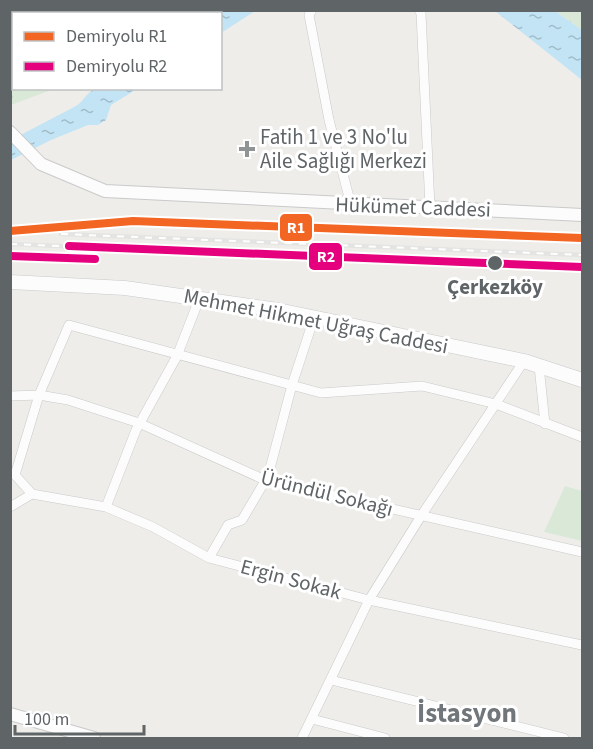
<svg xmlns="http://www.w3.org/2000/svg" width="593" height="749" font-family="'Source Sans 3',sans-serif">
	<defs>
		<pattern id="grass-tufts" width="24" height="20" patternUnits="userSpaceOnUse" patternTransform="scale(1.5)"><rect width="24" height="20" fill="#dae9d7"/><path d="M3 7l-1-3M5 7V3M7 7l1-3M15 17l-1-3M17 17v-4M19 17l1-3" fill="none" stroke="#b4c0b2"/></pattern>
		<pattern id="water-ripples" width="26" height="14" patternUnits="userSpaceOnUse" patternTransform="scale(1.5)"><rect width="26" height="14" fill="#c2e4f4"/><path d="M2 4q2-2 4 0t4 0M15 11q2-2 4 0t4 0" fill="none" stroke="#a1bcc9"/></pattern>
	</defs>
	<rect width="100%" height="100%" fill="#eeedea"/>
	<!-- grass -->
	<path fill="url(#grass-tufts)" d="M 555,11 L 582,11 L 582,30 Z
		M 13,55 L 14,88 L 54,89 L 11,105 L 11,61 Z"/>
	<!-- park -->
	<path fill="#dae9d7" d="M 565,486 L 582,491 L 582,541 L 544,532 Z"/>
	<!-- water -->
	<path fill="url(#water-ripples)" d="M 222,10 L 255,10 L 255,11 L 221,33 L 220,14 L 217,13 Z
		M 495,11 L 555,11 L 582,30 L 582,80 Z
		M 95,89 L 137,89 L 111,105 L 106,120 L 98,125 L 88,125 L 51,140 L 11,160 L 11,140 L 76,106 C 84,101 85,94 95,89 Z"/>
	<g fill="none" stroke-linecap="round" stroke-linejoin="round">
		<defs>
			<path id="minor" d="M 312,10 L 309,15 L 329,120 L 351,205
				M 419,10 L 421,13 L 430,207
				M 10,34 L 14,40
				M 10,55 L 14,44
				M 539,366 L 545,424
				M 10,396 L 39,395 L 68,400 L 139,423 L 265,480 L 582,552
				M 15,475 L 39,395 L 69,325 L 321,393 L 422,386 L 496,404 L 582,437
				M 15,475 L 32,494
				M 10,507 L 32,494 L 106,507 L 153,527 L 209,558 L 369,600 L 582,645
				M 106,507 L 136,430 L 177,356 L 200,297
				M 209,558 L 228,525 L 242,520 L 268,476 L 292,385 L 314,318
				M 331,680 L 564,738
				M 312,719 L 385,738
				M 302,738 L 369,600 L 421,516 L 524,361"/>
			<path id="tertiary" d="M 10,132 L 41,164 L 105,191 L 582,215
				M 10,714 L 94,738"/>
			<path id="secondary" d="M 10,282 L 125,288 L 278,310 L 524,361 L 582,380"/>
		</defs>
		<!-- minor casing -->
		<use href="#minor" stroke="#c9cac9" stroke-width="10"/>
		<!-- tertiary casing -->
		<use href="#tertiary" stroke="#c9cac9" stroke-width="14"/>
		<!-- secondary casing -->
		<use href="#secondary" stroke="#c8cac9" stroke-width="15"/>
		<!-- minor -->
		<use href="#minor" stroke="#fcfcfc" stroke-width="9"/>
		<!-- tertiary -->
		<use href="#tertiary" stroke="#fcfcfc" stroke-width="12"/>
		<!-- secondary -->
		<use href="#secondary" stroke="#fcfcfc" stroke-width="14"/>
		<defs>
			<path id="rail" d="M 10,231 L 133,221 L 582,238
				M 61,234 L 582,255
				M 10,244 L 582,267"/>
		</defs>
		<!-- rail casing -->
		<use href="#rail" stroke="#e4e4e3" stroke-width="4.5"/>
		<!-- rail -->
		<use href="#rail" stroke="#fff" stroke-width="2" stroke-dasharray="7" stroke-linecap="butt"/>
		<defs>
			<path id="rail-1" d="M 10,231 L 133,221 L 582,238"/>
			<path id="rail-2" d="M 69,246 L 582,267
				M 10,256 L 95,259"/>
		</defs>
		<!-- rail-1 casing -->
		<use href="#rail-1" stroke="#fff" stroke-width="12"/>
		<!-- rail-2 casing -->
		<use href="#rail-2" stroke="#fff" stroke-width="12"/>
		<!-- rail-1 -->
		<use href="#rail-1" stroke="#f26522" stroke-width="8"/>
		<!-- rail-2 -->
		<use href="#rail-2" stroke="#e5007d" stroke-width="8"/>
	</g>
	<!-- markers -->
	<path fill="#919495" stroke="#fff" stroke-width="2" d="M244 140h6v6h6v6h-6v6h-6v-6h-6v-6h6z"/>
	<circle fill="#5f6467" stroke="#fff" stroke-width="2" cx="495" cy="263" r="8"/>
	<g text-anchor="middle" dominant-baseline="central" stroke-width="6" stroke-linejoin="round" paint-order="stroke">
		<!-- poi labels -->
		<g font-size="21" fill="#5f6467" stroke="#fff" text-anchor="start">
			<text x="260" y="137">Fatih 1 ve 3 No'lu<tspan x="260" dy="24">Aile Sağlığı Merkezi</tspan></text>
		</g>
		<!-- street labels -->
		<g font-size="21" fill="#5f6467" stroke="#fff">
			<text transform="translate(413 207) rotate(2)">Hükümet Caddesi</text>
			<text transform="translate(316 321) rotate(11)">Mehmet Hikmet Uğraş Caddesi</text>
			<text transform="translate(327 493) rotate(14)">Üründül Sokağı</text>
			<text transform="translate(291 579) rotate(15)">Ergin Sokak</text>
		</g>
		<!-- stop labels -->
		<g font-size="21" font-weight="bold" fill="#5f6467" stroke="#fff">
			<text x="495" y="287">Çerkezköy</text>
		</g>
		<!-- district labels -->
		<g font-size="27" font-weight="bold" fill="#707679" stroke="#fff">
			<text x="467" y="713">İstasyon</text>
		</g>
	</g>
	<g stroke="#fff" stroke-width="2">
		<rect x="279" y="213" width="34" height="29" rx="6" fill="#f26522"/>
		<rect x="308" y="242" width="35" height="29" rx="6" fill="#e5007d"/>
	</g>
	<g font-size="16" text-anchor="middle" font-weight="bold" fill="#fff">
		<text x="296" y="233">R1</text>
		<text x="326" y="262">R2</text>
	</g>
	<!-- border -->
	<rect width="593" height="749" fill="none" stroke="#5f6467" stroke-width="24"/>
	<!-- legend -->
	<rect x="12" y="12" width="210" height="78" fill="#ffffff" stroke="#bfc1c2" stroke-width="1.5"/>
	<rect x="24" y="32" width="30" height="9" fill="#f26522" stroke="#bfc1c2" stroke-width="1.5"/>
	<text x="66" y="42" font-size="18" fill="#5f6467">Demiryolu R1</text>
	<rect x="24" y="62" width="30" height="9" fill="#e5007d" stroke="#bfc1c2" stroke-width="1.5"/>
	<text x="66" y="72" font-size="18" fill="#5f6467">Demiryolu R2</text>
	<!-- scale -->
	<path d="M15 725v9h129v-9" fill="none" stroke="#5f6467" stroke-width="3"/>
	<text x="24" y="725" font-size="18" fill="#5f6467" stroke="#ffffff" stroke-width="4.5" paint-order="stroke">100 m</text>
</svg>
